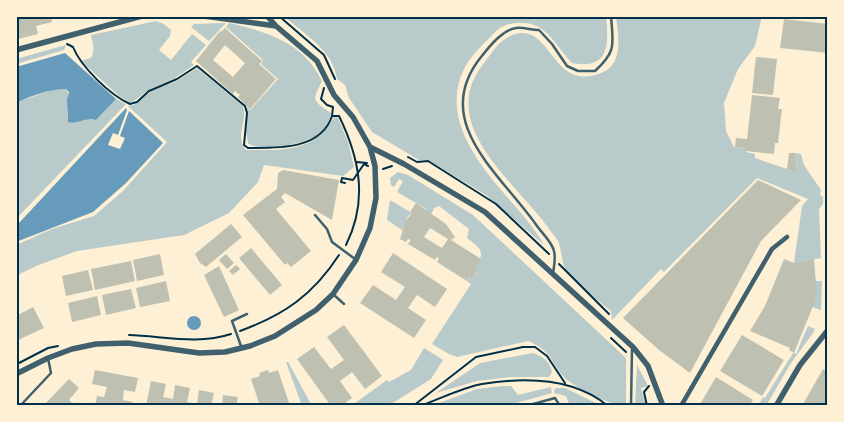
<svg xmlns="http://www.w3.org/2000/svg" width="844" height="422" font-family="'Asap Condensed',sans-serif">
	<rect width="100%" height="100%" fill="#fdf0d5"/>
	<!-- green -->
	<path fill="#b9caca" d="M 284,16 L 606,16 C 609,45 609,70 572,63 C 556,47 547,22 521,23 C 511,23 503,25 496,31 C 487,41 475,51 468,62 C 439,109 471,155 502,191 C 517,209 533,225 544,245 L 486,195 L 428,160 L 419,160 L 372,132 L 349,98 L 345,85 L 337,79 C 333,50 305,35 284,16 Z
		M 616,16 L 762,16 L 755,46 L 738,69 L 724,103 L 726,131 L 734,147 L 746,148 L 746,152 L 755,154 L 755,158 L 787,169 L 797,170 L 795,153 L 801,154 L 804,165 L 821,190 L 820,195 L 823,197 L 823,204 L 819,209 L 821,258 L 794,263 L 802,206 L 808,199 L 757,178 L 664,272 L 661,269 L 612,320 L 611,311 C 600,302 572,281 566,270 C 561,262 562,250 558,241 C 555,236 550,231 547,226 C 514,181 435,123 484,63 C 491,54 499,41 510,36 C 549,19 550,83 590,76 C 625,71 619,42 616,16 Z
		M 156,21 L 164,24 L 171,30 L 170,36 L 159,50 L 171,60 L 192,34 L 206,45 L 191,62 L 194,65 L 175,78 L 150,89 L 131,103 L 119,96 L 81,61 L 91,58 C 95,49 93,44 91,35 Z
		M 226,23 L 209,41 L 191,27 L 194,24 Z
		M 229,23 C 268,32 304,43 322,81 C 312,101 312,100 331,113 C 330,119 327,126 323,131 C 311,143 261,154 248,143 L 246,131 L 247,107 L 250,110 L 278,79 L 261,64 L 263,60 L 226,27 Z
		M 66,45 L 64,50 L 16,64 L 16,59 Z
		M 197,68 L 243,106 C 248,121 234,137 246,150 C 283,150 315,153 334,117 L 338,118 L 348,142 L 354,167 L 343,176 L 264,165 L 258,182 L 229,213 L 184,235 L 77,251 L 36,266 L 16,276 L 16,245 L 52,229 L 94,216 L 123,191 L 167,142 L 128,106 L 134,105 L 153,90 L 175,82 Z
		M 58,88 L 66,89 C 73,98 62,116 71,123 L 83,119 L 96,120 L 116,99 L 126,104 L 16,219 L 16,103 C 30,97 44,93 58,88 Z
		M 398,172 L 408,175 L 473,215 L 626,358 L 626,406 C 612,406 572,387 563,376 C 549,359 550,350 528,341 L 457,357 L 449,354 L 432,344 L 471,284 L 467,281 L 469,277 L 473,279 L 478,271 L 475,268 C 486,251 481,249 467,238 L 469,229 L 439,206 L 434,208 L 431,215 L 425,211 L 426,209 L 397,192 L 403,181 L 399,179 L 394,187 L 391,185 L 390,178 Z
		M 390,200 L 412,213 L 408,216 L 402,230 L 387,220 Z
		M 816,281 L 822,281 L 821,310 L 812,307 Z
		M 808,326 L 815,329 L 813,333 L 791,363 L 766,406 L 758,406 L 763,397 L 765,398 L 793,353 L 796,354 Z
		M 424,348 L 443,360 L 431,379 L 388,406 L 351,406 L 387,380 L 389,382 L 411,370 Z
		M 533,353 C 543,357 550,361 552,372 L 549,377 L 510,377 L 477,381 L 436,393 L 480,363 Z
		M 286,362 L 288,362 L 312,406 L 302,406 Z
		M 637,365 L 648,386 L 641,388 L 646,406 L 635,406 Z
		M 502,386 L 511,386 L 518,395 L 551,387 L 552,393 L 505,406 L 431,406 L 477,389 Z
		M 555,388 L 565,388 L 602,406 L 570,406 L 566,396 L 554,393 Z"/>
	<!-- water -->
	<path fill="#669bbc" d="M 65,53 L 116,99 L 96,120 C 85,117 76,125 68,122 L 67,100 L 69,92 L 66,89 C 49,89 31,96 16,103 L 16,67 Z
		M 126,108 L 127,110 L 118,135 L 113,133 L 108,145 L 120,149 L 125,138 L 120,136 L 129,111 L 163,143 L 126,183 L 93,212 L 16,242 L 16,221 L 19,223 Z
		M187 323a7 7 0 1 1 14 0a7 7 0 1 1-14 0Z"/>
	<!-- building -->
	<path fill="#bec0b2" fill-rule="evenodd" d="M 16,16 L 51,16 L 52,22 L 36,26 L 38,34 L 18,39 L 16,39 Z
		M 784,19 L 828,24 L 828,53 L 780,48 Z
		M 225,28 L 262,61 L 259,64 L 276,79 L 250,109 L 238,97 L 240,95 L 235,91 L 233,94 L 196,61 L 220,31 L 221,32 ZM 225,45 L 245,63 L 233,77 L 213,60 Z
		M 756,57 L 777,59 L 773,95 L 752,93 Z
		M 752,95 L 780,98 L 778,109 L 782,109 L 778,143 L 775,143 L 774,154 L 746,151 L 746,148 L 735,147 L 736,138 L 747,139 Z
		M 789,153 L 795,153 L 797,171 L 787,169 Z
		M 283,170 L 339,180 L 332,220 L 285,193 L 281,197 L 285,202 L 276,209 L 311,251 L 291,267 L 287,263 L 285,265 L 243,215 L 277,189 L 278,173 Z
		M 758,180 L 801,200 L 761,241 L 690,373 L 659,350 L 623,318 Z
		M 416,203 L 446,224 L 455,237 L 451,240 L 481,259 L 475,268 L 478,270 L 473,279 L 469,277 L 467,281 L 437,262 L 439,258 L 437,257 L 435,260 L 408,244 L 411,240 L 408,239 L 406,242 L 400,239 L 405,222 L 412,213 L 410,212 ZM 430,228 L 448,239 L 442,248 L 424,237 Z
		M 231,224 L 242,237 L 206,267 L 200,263 L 195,254 Z
		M 251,248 L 282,285 L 270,295 L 239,258 Z
		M 393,253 L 447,289 L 435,307 L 417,295 L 408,308 L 426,320 L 414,338 L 360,303 L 373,285 L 396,300 L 405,287 L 381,272 Z
		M 160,254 L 164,275 L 137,281 L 133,260 Z
		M 226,254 L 234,263 L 227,269 L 219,260 Z
		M 784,259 L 794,263 L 814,259 L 817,296 L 794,353 L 789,350 L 790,348 L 750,331 L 765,306 Z
		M 131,261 L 135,281 L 95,290 L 91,269 Z
		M 236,265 L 240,269 L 233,275 L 229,271 Z
		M 219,266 L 239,310 L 224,317 L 204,275 Z
		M 88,270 L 93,290 L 66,296 L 62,276 Z
		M 166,281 L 170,301 L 140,307 L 136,288 Z
		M 131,289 L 136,308 L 106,315 L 102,295 Z
		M 97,296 L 101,315 L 72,322 L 68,303 Z
		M 33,307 L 44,328 L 16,341 L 16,316 Z
		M 344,325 L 382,376 L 365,389 L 352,372 L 340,381 L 352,398 L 341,406 L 331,406 L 297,359 L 314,347 L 331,369 L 344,360 L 327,337 Z
		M 742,335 L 784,360 L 762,396 L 720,371 Z
		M 823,369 L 828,372 L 828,406 L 802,406 Z
		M 95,370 L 138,378 L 135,392 L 124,390 L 123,400 L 133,402 L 132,406 L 95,406 L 97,396 L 104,397 L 107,387 L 92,384 Z
		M 268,370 L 269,373 L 278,370 L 290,406 L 260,406 L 251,379 L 260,376 L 259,373 Z
		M 716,377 L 753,400 L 749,406 L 699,406 Z
		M 69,379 L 79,388 L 69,400 L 76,406 L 43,406 Z
		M 151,381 L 166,384 L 163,397 L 173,399 L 175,385 L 190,388 L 187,402 L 197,404 L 199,390 L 214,393 L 211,406 L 146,406 Z
		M 223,395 L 238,397 L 236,406 L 222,406 Z"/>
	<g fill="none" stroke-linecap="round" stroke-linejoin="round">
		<!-- path -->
		<path stroke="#003049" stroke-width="2" d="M 279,16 L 324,55 L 335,79
			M 67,44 L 73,47 C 81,67 110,95 130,104 L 137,102 L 149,91 L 177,79 L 197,66 L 245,106 L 247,113 L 244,145 L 248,148 C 277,148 321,150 332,116 L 339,116 C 360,159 368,201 346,245
			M 324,88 L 321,99 L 327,105 L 333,107 L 332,116
			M 408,157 L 417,162 L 428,161 L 496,204 L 549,254
			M 357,162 L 367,163
			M 383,169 L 392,166
			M 345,183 L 341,182 L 342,178 L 353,180 L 364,164 L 368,166
			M 559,264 L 609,314
			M 240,331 C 284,315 313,295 339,255
			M 129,335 C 163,336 198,345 231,334
			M 611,338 L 626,352
			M 19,363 L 48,348 L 58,346
			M 413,406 L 476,357 L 523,347 L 535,347 L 547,356 L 565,383
			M 420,406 C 440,399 461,388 482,384 C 525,377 573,377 608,406
			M 647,406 L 644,392 L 649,386"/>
		<!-- service -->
		<path stroke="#3f606c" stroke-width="2.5" d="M 315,215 L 327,229 L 332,242 L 355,259
			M 553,273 C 554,266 556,259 554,251 C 552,242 542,233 537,226 C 501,174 429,122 481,57 C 489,47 502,30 516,28 C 523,27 532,30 539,30 L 552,44 L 567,66 L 578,71 L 595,71 C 617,51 613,44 611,16
			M 334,295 L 344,304
			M 241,346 L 232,321 L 247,314
			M 20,406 L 51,373 L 48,358
			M 526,406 L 555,398 L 560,406
			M 631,406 L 632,349"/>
		<!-- minor -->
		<path stroke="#3f606c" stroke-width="4.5" d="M 828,196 L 828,306
			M 681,406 L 772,249 L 787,237"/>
		<!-- tertiary -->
		<path stroke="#3f606c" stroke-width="5.5" d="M 267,16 L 276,26
			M 16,50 L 142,16
			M 370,147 L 404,164 L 485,212 L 633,347 L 648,366 L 663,406
			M 16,374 L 48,358 L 72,349 L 96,344 L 128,343 L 199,353 L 225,352 L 250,346 L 275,336 L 316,310 L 333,294 L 356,260 L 370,228 L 376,198 L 375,166 L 370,147 L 353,117 L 334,95 L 317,61 L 276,26 L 204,16
			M 776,406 L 800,365 L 828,330"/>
	</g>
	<!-- border -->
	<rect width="844" height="422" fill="none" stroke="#fdf0d5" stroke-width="35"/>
	<rect x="18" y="18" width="808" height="386" fill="none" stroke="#003049" stroke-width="2"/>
</svg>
